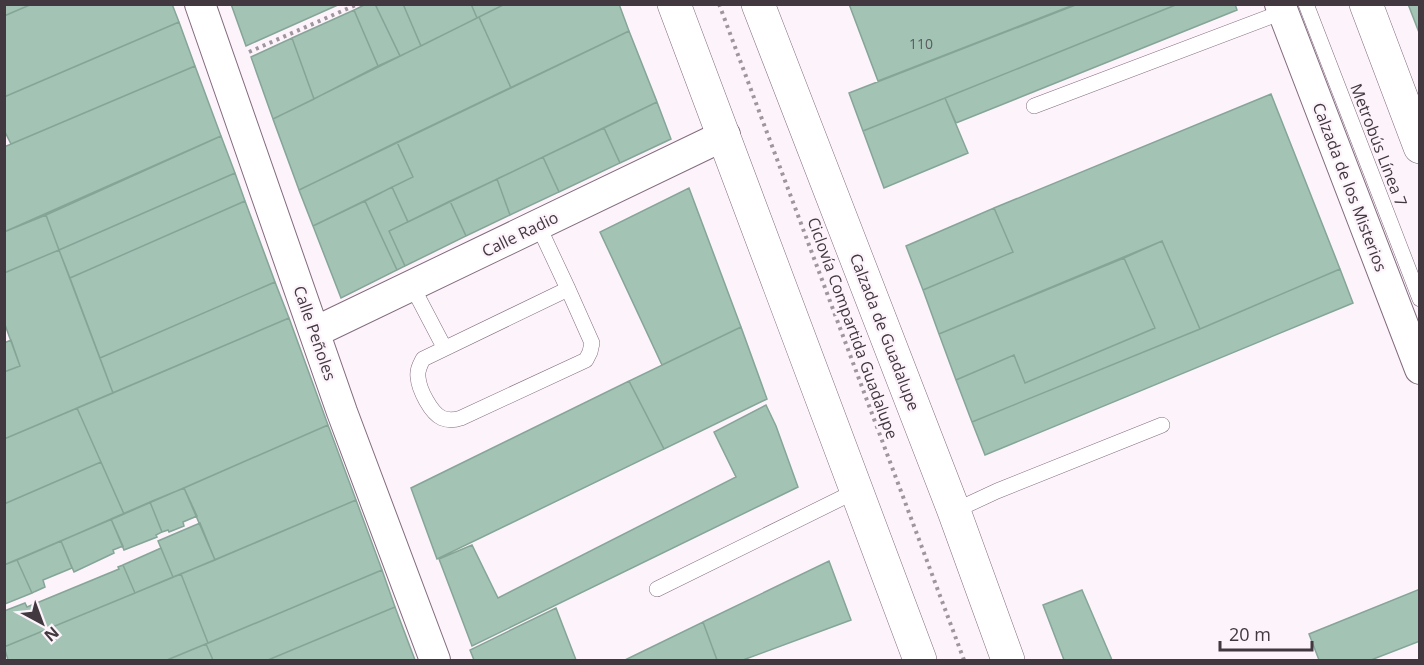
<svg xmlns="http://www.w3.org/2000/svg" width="1424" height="665" font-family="'Open Sans',sans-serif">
	<rect width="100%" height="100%" fill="#fdf3fb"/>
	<!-- building -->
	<path fill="#a3c3b5" stroke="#85a597" stroke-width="1.5" d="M 4,4 L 32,4 L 4,16 Z
		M 32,4 L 172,4 L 179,22 L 4,97 L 4,16 Z
		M 231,4 L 340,4 L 246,46 Z
		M 366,4 L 375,4 L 400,56 L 378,66 L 354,10 Z
		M 375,4 L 403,4 L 421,46 L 400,56 Z
		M 403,4 L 471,4 L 477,18 L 421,46 Z
		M 471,4 L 505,4 L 477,18 Z
		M 505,4 L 619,4 L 629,31 L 511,88 L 479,17 Z
		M 849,4 L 1076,4 L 878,81 Z
		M 1078,4 L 1178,4 L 863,131 L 849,93 Z
		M 1178,4 L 1235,4 L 1237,10 L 956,123 L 945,98 Z
		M 1408,4 L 1420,4 L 1420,35 Z
		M 354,10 L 378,66 L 314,99 L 292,38 Z
		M 479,17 L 511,88 L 299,190 L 273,119 Z
		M 179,22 L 195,66 L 11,144 L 4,130 L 4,97 Z
		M 629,31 L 657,102 L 408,222 L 392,187 L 413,177 L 397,142 Z
		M 292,38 L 314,99 L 273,119 L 251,57 Z
		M 195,66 L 221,136 L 4,232 L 4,147 Z
		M 1271,94 L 1340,269 L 1200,329 L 1162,241 L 939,334 L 923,290 L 1013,252 L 994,208 Z
		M 945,98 L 968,153 L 884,188 L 863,131 Z
		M 657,102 L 671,139 L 620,163 L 604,128 Z
		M 604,128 L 620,163 L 559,192 L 543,157 Z
		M 221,136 L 235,173 L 59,250 L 46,215 Z
		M 397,142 L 413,177 L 313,226 L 299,190 Z
		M 543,157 L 559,192 L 510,215 L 497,179 Z
		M 235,173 L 245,201 L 70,278 L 59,250 Z
		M 497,179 L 510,215 L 466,236 L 450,201 Z
		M 392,187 L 408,222 L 389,231 L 405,266 L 397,270 L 365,201 Z
		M 689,188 L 741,327 L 662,365 L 600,232 Z
		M 245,201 L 275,282 L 100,358 L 70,278 Z
		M 365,201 L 397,270 L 341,298 L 313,226 Z
		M 450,201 L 466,236 L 405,266 L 389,231 Z
		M 994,208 L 1013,252 L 923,290 L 906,246 Z
		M 46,215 L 59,250 L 4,273 L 4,232 Z
		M 1162,241 L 1200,329 L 972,422 L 956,380 L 1014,355 L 1025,383 L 1155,328 L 1124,258 Z
		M 59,250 L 113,393 L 4,439 L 4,372 L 20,366 L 4,322 L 4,273 Z
		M 1124,258 L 1155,328 L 1025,383 L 1014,355 L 956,380 L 939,334 Z
		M 1340,269 L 1353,303 L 985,455 L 972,422 L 1200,329 Z
		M 275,282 L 289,318 L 113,393 L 100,358 Z
		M 289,318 L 328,425 L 124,514 L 77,408 Z
		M 741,327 L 767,399 L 664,449 L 629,381 Z
		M 11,340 L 20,366 L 4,372 L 4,343 Z
		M 629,381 L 664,449 L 437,559 L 411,488 Z
		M 766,405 L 776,426 L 798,487 L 472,646 L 439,559 L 472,545 L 498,598 L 736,477 L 714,432 Z
		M 77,408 L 101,462 L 4,504 L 4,439 Z
		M 328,425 L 356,500 L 215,560 L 184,488 Z
		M 101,462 L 124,514 L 4,565 L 4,504 Z
		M 184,488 L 197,516 L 183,522 L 184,526 L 169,532 L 168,530 L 162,532 L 150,502 Z
		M 356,500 L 382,570 L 208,643 L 181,574 Z
		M 150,502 L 162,532 L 156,535 L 157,537 L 124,550 L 111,519 Z
		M 111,519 L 123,546 L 113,550 L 114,553 L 74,572 L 61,541 Z
		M 200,523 L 215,560 L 173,577 L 158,541 Z
		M 61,541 L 72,568 L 43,580 L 45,587 L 32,593 L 17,560 Z
		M 161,548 L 173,577 L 135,593 L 123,565 Z
		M 17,560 L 32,593 L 5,604 L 4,565 Z
		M 829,561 L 851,620 L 743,660 L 717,660 L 703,622 Z
		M 123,565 L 135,593 L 4,647 L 4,611 L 25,603 L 27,607 L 119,569 L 118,567 Z
		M 382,570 L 395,607 L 268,660 L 213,660 L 206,644 Z
		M 181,574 L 208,643 L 167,660 L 8,660 L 4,647 Z
		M 1420,589 L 1420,641 L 1371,660 L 1319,660 L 1309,634 Z
		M 1082,590 L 1112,660 L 1064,660 L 1043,605 Z
		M 395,607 L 415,660 L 268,660 Z
		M 556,608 L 576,660 L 474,660 L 470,650 Z
		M 703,622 L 717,660 L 625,660 Z
		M 206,644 L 213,660 L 167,660 Z"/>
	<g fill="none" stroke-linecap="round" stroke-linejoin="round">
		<defs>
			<path id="service" d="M 1306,4 L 1420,299
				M 1034,106 L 1288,10
				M 538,225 L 568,289
				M 412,286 L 444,347
				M 568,289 L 592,343 L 590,352 L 586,360 L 461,418 C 455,420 449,421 442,418 C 431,413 419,390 418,377 C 417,370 420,365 423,359 Z
				M 954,511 L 997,491 L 1162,425
				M 657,589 L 858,490"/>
			<path id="minor" d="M 200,4 L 342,412 L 435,660
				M 1280,4 L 1420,369
				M 315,332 L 725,135"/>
			<path id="secondary" d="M 674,4 L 920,660
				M 758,4 L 954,511 L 1008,660
				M 1366,4 L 1420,147"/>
		</defs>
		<!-- service casing -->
		<use href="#service" stroke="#826b7e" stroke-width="16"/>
		<!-- minor casing -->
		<use href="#minor" stroke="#826b7e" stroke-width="32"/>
		<!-- secondary casing -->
		<use href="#secondary" stroke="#826b7e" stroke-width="34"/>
		<!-- path -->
		<path stroke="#9f959d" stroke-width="4" stroke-dasharray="3 4.5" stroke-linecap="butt" d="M 719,4 L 964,660
			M 249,52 L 358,4"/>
		<!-- service -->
		<use href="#service" stroke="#fff" stroke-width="15"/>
		<!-- minor -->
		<use href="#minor" stroke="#fff" stroke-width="30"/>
		<!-- secondary -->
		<use href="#secondary" stroke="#fff" stroke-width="33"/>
	</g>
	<g text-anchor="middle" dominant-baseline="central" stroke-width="4.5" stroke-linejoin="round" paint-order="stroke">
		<!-- number labels -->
		<g font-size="14" fill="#5a5b5d">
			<text x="921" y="43">110</text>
		</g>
		<!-- street labels -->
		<g font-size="16" fill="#423840" stroke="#fdf3fb">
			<text transform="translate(1379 145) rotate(69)">Metrobús Línea 7</text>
			<text transform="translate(1350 187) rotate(69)">Calzada de los Misterios</text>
			<text transform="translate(520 234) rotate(-26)">Calle Radio</text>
			<text transform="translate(853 328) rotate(70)">Ciclovía Compartida Guadalupe</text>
			<text transform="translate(885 332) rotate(69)">Calzada de Guadalupe</text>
			<text transform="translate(315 333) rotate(71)">Calle Peñoles</text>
		</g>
	</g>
	<!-- border -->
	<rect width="1424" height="665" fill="none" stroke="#423840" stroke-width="12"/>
	<!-- north arrow -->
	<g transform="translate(42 623) rotate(139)" stroke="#fdf3fb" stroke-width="4.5" paint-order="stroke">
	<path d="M0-4.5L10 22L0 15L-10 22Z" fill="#423840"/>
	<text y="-9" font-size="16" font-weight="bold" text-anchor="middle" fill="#423840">N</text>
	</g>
	<!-- scale -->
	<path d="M1220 641v9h92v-9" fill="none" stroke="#423840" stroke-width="3"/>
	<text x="1229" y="641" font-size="18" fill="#423840" stroke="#fdf3fb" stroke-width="4.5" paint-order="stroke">20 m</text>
</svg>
